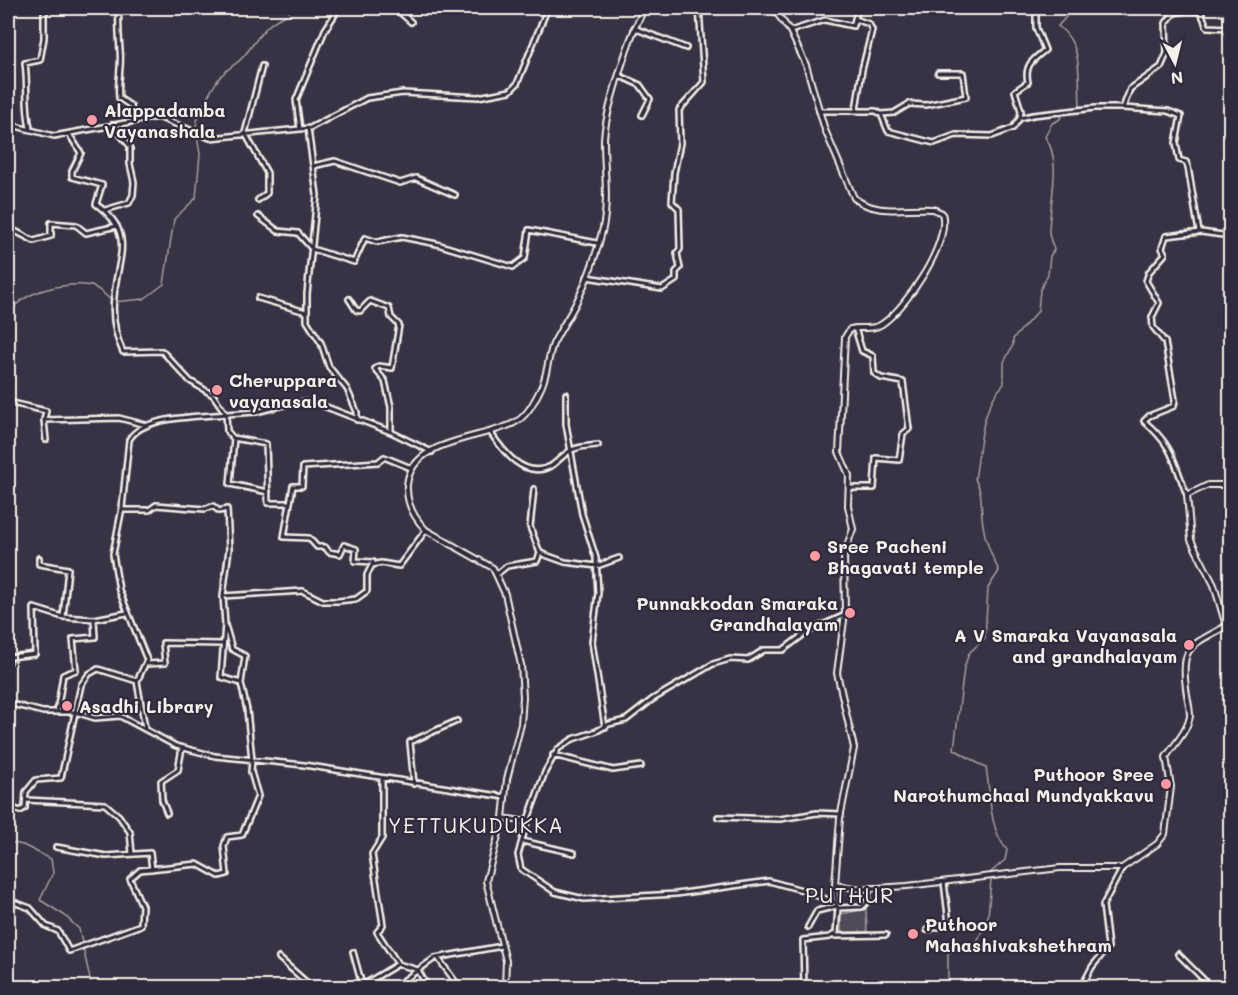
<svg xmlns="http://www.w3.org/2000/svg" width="1238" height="995" font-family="Mali,sans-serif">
	<rect width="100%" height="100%" fill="#373244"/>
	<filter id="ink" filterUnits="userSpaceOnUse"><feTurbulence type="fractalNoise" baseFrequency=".0167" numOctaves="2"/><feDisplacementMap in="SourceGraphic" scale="12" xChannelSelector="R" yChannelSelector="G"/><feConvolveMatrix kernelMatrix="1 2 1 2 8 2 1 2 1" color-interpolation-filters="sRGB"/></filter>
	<g filter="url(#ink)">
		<!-- green -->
		<path fill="#504b59" stroke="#a29ea0" stroke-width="1.5" d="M 866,909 L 867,932 L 841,932 L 841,914 Z"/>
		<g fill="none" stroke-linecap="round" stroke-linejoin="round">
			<!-- stream -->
			<path stroke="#a6a2a4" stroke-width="1.5" d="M 289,12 L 291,8
				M 196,129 C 195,118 215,80 225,72 C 231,66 237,64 243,57 C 258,40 263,24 286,15
				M 8,316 C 19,291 67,281 91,286 C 98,287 107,297 113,302 L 144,299 L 164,284 L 174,219 L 196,198 L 200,154 L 197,136
				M 8,842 L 23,845 L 51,859 L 53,873 L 40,900 L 64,915 L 79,929 L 92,988
				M 991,872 L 1005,860 L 1007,850 C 988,827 991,795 986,768 L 954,749 L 964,668 L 969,653 L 985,638 L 988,588 L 999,571 C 992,557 985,541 983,525 C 980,508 984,494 975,479 C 981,446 980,408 1004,384 L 1004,362 L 1013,345 L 1013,339 L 1038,311 L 1040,290 L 1048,274 L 1050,256 L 1054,250 C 1053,245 1049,238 1049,232 C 1049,204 1063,160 1045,137 L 1052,123 L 1059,120 L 1066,109 L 1080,106 C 1078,78 1084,45 1058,26 L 1066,17 L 1065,8
				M 948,988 L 948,953 L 977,942 L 988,917 L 991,880"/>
			<defs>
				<path id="minor" d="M 119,8 C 118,23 119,36 120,50 C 122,66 117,82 119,98 L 131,106 L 133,121
					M 395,8 L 411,22
					M 535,8 L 546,12
					M 1192,8 L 1191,10 L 1201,12 L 1207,27 L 1230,28
					M 855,19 L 869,24 L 872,30 L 862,70 L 856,110
					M 634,28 L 686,48
					M 790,31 L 825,20 L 853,26 L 858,8
					M 620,76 L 640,85 L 650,99 L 642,115
					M 1123,108 L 1168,111 L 1181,116 L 1176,143 L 1179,160 L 1186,162 L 1188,167 L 1199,232
					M 819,111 L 876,111 L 881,114 L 888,131 L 934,143 L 956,135 L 992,136 L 1013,128 L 1020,118 L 1033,115 L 1095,108 L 1123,108 L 1130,89 L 1161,67 L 1167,53 L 1166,23 L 1174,13 L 1191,10
					M 881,114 L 894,113 L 909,104 L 926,105 L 966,97 L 963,73 L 938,73
					M 1020,118 L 1021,111 L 1015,91 L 1028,82 C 1024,65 1033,60 1045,50 L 1036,28 L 1036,8
					M 8,124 L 54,136 L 158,117 L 210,138 L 310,128 L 367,98 L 403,93 L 478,97 L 510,91 L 517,84 L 546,12 L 554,8
					M 30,128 C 25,106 28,85 25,63 L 40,60 L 44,38 L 44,13 L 49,8
					M 300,129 L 296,100 L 325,30 L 339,8
					M 308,129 L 317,195 L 307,294 L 307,321 L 321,343 L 329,367 L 347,389 L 357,412 L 357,420
					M 69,134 L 81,153 L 72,171 L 72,177 L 102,185 L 96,204 C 137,234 117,257 114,297 C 112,315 115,335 123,352 L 162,351 L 190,381 L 213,395 L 226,414 C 201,417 142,415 129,440 L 122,508 L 113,554 L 119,590 L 147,660 L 137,681 L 145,728
					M 313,166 L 335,161 L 400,183 L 416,178 L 455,195
					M 258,200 L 267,193 L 267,173 L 245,133 L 262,66
					M 105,210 L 129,203 L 133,195 L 134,182 L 130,164 L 130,146 L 112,125
					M 258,216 L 278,231 L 298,233 L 312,249 L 354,262 L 365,238 L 377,242 L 402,237 L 437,244 L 513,267 L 525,258 L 529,230 L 597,243
					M 8,234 L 15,231 L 34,241 L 51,236 L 51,223 L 76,225 L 86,233 L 117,226
					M 587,277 L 662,289 L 676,280 L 676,272 L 680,268 L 677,253 L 680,249 L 679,209 L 672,202 L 674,173 L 680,143 L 679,110 L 704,82 L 699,8
					M 258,298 L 306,312
					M 349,299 L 356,310 L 360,311 L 370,301 L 389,308 L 391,317 L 399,325 L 392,368 L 379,366 L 375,369 L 385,381 L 391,407 L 391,432
					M 566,394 L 566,424 L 582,514 L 596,558 L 598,593 L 592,642 L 605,727
					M 8,402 L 46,411 L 44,420
					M 490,432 C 503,451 524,480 551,466 C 559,461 565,452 574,449 C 581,446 590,446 598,445
					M 234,438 L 230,484 L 268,492
					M 46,440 L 44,420 L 119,418 L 146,425
					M 411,468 L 384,457 L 378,462 L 303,467 L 302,486 L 293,486 L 290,503 L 268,503 L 266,444 L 233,438 L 227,431 L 226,414 L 256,412 L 296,402 L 316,403 L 391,432 L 432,452
					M 849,488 L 874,488 L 876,458 L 899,460 L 903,434 L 909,429 L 903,382 L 881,378 L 874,373 L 873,356 L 862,351 L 855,328
					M 534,489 L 530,527 L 540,553
					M 1187,495 C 1173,460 1174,447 1144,421 L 1149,416 L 1174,406 L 1175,400 L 1165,342 L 1153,327 L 1152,317 L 1159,303 L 1146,281 L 1149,272 L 1165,254 L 1162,248 L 1166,236 L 1201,232 L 1230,236
					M 290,503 L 284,537 L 309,538 L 317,547 L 325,547 L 329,552 L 340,554 L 344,545 L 356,549 L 355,561 L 373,562
					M 122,510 L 149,510 L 156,505 L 205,509 L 213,506 L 219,511 L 227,509 L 229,549 L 223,596
					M 39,558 L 39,564 L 68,569 L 63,617 L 94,619
					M 497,574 L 507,566 L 537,561 L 540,553 L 565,562 L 597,566 L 619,558
					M 226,628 L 232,649 L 245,656 L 241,683
					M 8,663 L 10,657 L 35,654 L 34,608 L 63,617
					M 146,664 L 165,663 L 163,643 L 223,644
					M 8,703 L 43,712 L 75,712 L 95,718 L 120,716 L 176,746 L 215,756 L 304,765 L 505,797
					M 57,712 L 63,675 L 76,670 L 73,639 L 95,637 L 94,619 L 127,613
					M 553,755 L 613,770 L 641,766
					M 382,780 L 382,838 L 372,854 L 383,925 L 377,932 L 398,964
					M 414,784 L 410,742 L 457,721
					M 26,800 L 105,804 L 119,816 L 130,832 L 132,854
					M 8,806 L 20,811 L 25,808 L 26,792 L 36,780 L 61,778 L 81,685 L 89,674 L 98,669 L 137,681
					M 167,813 L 162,800 L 161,781 L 178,770 L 182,748
					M 718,817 L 780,819 L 817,813 L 841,814
					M 522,841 L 574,853
					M 56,847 L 106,856 L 150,853 L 152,869
					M 835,885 L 836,903 L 802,890 L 769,881 L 676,894 L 584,899 L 555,892 L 521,869 L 518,855 L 527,822 L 545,772 L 558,749 L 573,739 L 597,731 L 609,724 L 626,720 L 653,699 L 713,664 L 730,659 L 748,660 L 764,650 L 783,650 L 807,632 L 843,616
					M 8,900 L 30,908 L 46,926 L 58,931 L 69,951 L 141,925 L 142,906 L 130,879 L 140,870 L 197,864 L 219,876 L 227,874 L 224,846 L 227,837 L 242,835 L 258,796 L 251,772 L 252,760 L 247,710 L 241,683 L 221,677 L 225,624 L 223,596 L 303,591 L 323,601 L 338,601 L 356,599 L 367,591 L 367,575 L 372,565 L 381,563 L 399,566 L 426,530
					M 838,908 L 862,907 L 866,903 L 870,888
					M 808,927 L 817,911 L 837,906
					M 927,930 L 949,924 L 944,882
					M 834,936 L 886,935
					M 353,952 L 362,985
					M 1178,954 L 1212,988
					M 279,958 L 313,988
					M 438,958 L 460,988
					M 358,988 L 398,964 L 418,970 L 428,988
					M 393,988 L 435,958 L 502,946
					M 804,988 L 803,940 L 830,937 L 836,933 L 838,908 L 836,903
					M 1081,988 L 1092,967 L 1108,947 L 1103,905 L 1122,869"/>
				<path id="major" d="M 773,8 L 790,31 L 806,65 L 825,130 L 854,198 C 877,216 906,207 933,209 L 942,213 C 951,242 906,308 882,324 C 872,331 861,326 850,329 L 845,337 L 839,452 L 849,475 L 848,506 L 853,529 L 844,554 L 845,613 L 837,673 L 854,748 L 840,818 L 835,885 L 861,889 L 907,886 L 1060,868 L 1122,868 L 1157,844 L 1165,834 L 1171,787 L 1166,757 C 1174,745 1188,730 1190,716 C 1190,707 1187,697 1186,688 C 1180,644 1192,646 1226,626 L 1214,585 L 1191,540 L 1187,495 L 1208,485 L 1230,485
					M 503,818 L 527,822
					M 505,988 L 506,961 L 486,881 L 503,818 L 507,779 L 521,724 L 523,697 L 521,665 L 505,594 L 493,568 L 426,530 C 414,518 406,503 407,485 C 411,438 482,440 514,423 C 526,417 533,404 539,392 C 548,376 547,360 553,344 C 560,330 568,318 575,305 C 587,282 597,252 603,228 C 609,198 604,171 604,141 C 604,115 631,30 645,8"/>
			</defs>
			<!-- minor casing -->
			<use href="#minor" stroke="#f4f1e8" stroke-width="8"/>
			<!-- major casing -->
			<use href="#major" stroke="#f4f1e8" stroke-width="8"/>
			<!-- minor -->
			<use href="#minor" stroke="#2f2a3d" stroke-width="3"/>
			<!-- major -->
			<use href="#major" stroke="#2f2a3d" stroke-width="4"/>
		</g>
	</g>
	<!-- markers -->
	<g fill="#ff9aa2" stroke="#2f2a3d" stroke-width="2">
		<circle cx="92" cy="120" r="6"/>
		<circle cx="217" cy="390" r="6"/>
		<circle cx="815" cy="556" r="6"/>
		<circle cx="850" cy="613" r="6"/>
		<circle cx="1189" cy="645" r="6"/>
		<circle cx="67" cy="706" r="6"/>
		<circle cx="1166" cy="784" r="6"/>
		<circle cx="913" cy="934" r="6"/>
	</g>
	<g text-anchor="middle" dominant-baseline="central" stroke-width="4.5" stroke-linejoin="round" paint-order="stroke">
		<!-- poi labels -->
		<g font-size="18" font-weight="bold" fill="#f4f1e8" stroke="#2f2a3d" text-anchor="start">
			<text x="104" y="110">Alappadamba<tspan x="104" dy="21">Vayanashala</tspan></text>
			<text x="229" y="380">Cheruppara<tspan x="229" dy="21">vayanasala</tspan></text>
			<text x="827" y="546">Sree Pacheni<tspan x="827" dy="21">Bhagavati temple</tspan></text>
			<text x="838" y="603" text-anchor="end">Punnakkodan Smaraka<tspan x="838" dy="21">Grandhalayam</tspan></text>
			<text x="1177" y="635" text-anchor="end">A V Smaraka Vayanasala<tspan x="1177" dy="21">and grandhalayam</tspan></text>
			<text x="79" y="706">Asadhi Library</text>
			<text x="1154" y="774" text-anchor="end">Puthoor Sree<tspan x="1154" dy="21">Narothumchaal Mundyakkavu</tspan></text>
			<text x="925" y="924">Puthoor<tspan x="925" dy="21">Mahashivakshethram</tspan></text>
		</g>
		<!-- quarter labels -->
		<g font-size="21" letter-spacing="1.5" fill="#f4f1e8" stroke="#2f2a3d">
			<text x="476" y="824">YETTUKUDUKKA</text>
			<text x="850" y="894">PUTHUR</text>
		</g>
	</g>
	<!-- margin -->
	<rect width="1238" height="995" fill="none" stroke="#2f2a3d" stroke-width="30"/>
	<rect x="15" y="15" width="1208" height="965" fill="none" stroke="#f4f1e8" stroke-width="2" filter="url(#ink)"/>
	<!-- north arrow -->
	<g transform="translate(1175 63) rotate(173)" stroke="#2f2a3d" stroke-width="4.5" paint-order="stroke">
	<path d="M0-4.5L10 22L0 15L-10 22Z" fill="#f4f1e8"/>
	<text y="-9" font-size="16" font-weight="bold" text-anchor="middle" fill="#f4f1e8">N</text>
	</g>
</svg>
